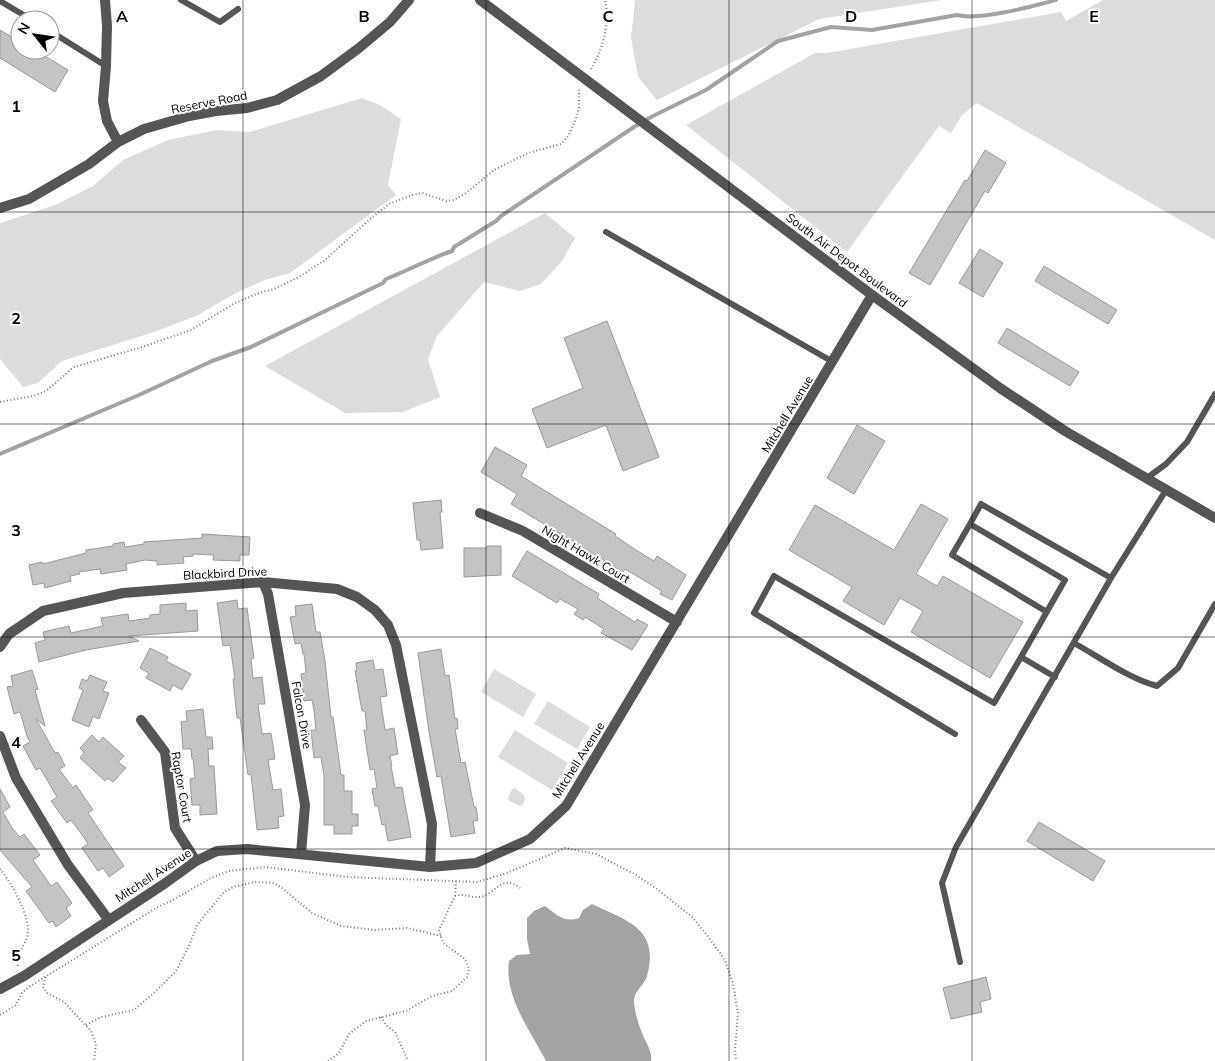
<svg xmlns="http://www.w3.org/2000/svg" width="1215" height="1061" font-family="Mulish,sans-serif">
	<rect width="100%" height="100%" fill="#fff"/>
	<!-- green -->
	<path fill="#dcdcdc" d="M 635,0 L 942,0 L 819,19 L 657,100 L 638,77 L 631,38 Z
		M 1103,0 L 1215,0 L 1215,240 L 977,103 L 962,115 L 951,133 L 939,126 L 847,252 L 686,125 L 815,53 L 827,53 L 1061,12 L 1066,21 Z
		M 362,98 L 380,105 L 401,119 L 388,185 L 396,195 L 290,273 L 265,280 L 236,293 L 198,315 L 157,331 L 62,361 L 38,383 L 23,387 L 0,359 L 0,223 L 55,205 L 93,186 L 123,160 L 168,140 L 217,130 L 250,132 Z
		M 545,213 L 575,238 L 562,261 L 541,284 L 520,291 L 484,282 L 437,336 L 428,359 L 440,397 L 403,412 L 345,413 L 265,366 Z
		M 494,669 L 536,694 L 523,717 L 481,692 Z
		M 548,701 L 590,727 L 577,749 L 534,724 Z
		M 515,730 L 568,763 L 552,790 L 498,757 Z
		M 515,788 L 524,795 L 525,800 L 522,805 L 520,806 L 509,801 L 508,798 L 512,789 Z"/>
	<!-- water -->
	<path fill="#a3a3a3" d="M 592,904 C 627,921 660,928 647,976 C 644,986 633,991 634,1003 C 635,1013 638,1023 642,1033 C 645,1041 653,1052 651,1061 L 546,1061 C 530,1030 504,997 509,961 L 517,955 L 530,954 L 527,939 L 527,918 L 534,911 L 545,906 C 557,915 564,923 579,918 L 583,910 Z"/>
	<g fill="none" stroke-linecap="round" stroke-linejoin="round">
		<!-- stream -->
		<path stroke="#a3a3a3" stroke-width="4" d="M 0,454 L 139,395 L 212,361 L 251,347 L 383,283 L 386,279 C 409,270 429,259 452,251 L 454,247 L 496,221 L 501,216 L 634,127 L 653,116 L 706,90 L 778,41 L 831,27 L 872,30 L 957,15 C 980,21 1033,6 1056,0"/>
	</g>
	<!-- building -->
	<path fill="#c4c4c4" stroke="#999" d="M 0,30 L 20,42 L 20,50 L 35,50 L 68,70 L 55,92 L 0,58 Z
		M 985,150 L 1006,163 L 988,193 L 985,191 L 930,285 L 909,273 L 965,180 L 967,181 Z
		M 980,249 L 1003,263 L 983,297 L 959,283 Z
		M 1044,266 L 1117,310 L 1108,324 L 1035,281 Z
		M 607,321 L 659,457 L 623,471 L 606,425 L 547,448 L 532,409 L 583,388 L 564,338 Z
		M 1007,328 L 1079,372 L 1070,386 L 998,343 Z
		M 857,425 L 885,441 L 854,494 L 827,478 Z
		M 495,447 L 527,465 L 521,476 L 616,534 L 615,536 L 636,550 L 654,561 L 657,556 L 686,575 L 672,600 L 660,594 L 662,591 L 625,569 L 623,572 L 511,504 L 517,494 L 481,472 Z
		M 441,500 L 442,512 L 440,512 L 443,548 L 421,550 L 420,540 L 417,540 L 413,503 Z
		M 921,504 L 948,519 L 916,574 L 937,586 L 943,576 L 1023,622 L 990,678 L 911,632 L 923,611 L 900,598 L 884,625 L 843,601 L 852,587 L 789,550 L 815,505 L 894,550 Z
		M 202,534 L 250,537 L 249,555 L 240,555 L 240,561 L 213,560 L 214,555 L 193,554 L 193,556 L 183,557 L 184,563 L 157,565 L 157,561 L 145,560 L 126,564 L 127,570 L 101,574 L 100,569 L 79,572 L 80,574 L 70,576 L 71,581 L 45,588 L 44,583 L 33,585 L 29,565 L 42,562 L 43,564 L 86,553 L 86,550 L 113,546 L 113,544 L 124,542 L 125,547 L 144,544 L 144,542 L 202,538 Z
		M 487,546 L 501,546 L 501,575 L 464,577 L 464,548 L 487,548 Z
		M 527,551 L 599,594 L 597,598 L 635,622 L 637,619 L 648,625 L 632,650 L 601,633 L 604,629 L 585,617 L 583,620 L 574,614 L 578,609 L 560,599 L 557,603 L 512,576 Z
		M 237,600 L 238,609 L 247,608 L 254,658 L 251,659 L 253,678 L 262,677 L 265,704 L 258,704 L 262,734 L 271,733 L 275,759 L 268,760 L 273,790 L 281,789 L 284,816 L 278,817 L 279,828 L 257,830 L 251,774 L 248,775 L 240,718 L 237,718 L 233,679 L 235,679 L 230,645 L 223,646 L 217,603 Z
		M 186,603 L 186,611 L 197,610 L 198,631 L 129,636 L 139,641 L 86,650 L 39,662 L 35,643 L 45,640 L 43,632 L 69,626 L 71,633 L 103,626 L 101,618 L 128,614 L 129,621 L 150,618 L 150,615 L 160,614 L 160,605 Z
		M 312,604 L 316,632 L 320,632 L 325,661 L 331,717 L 333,717 L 341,775 L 344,775 L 344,791 L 352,791 L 352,814 L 358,814 L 358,826 L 352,826 L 352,834 L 334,834 L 334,825 L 324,825 L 324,776 L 321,757 L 314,758 L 311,730 L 316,730 L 314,710 L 312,700 L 304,701 L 301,674 L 306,673 L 304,654 L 303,654 L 301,643 L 295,644 L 290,617 L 296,616 L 295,606 Z
		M 150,648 L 168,657 L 166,661 L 191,674 L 182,690 L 173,685 L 170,691 L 146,678 L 149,673 L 140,668 Z
		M 441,649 L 445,676 L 449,675 L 455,719 L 457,718 L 458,729 L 455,729 L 461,763 L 465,762 L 474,807 L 476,807 L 478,820 L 473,821 L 475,833 L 451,837 L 441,776 L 437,777 L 429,732 L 418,653 Z
		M 373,660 L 375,670 L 383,669 L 387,696 L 380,697 L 385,730 L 394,728 L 398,754 L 390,756 L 392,766 L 391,766 L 395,788 L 402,787 L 411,837 L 388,841 L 385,824 L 382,825 L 378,806 L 375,806 L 372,789 L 377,788 L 374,769 L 370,770 L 364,730 L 367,730 L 365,711 L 362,711 L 355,671 L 357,671 L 356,663 Z
		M 32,670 L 38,689 L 35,690 L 45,726 L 36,719 L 55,753 L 58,752 L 65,766 L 59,769 L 73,788 L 76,785 L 93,810 L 88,813 L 124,866 L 109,877 L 103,868 L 98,871 L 82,848 L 88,844 L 83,836 L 71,820 L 67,823 L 51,801 L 57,797 L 40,768 L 36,770 L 23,746 L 30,742 L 27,736 L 20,712 L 14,714 L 7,687 L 13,686 L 11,676 Z
		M 90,675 L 107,682 L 103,691 L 109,693 L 99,719 L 93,716 L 89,727 L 72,720 L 83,690 L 79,688 L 82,679 L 87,681 Z
		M 203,709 L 206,737 L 212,737 L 213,749 L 208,749 L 209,766 L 214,766 L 217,814 L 200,815 L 200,805 L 192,805 L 190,779 L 195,778 L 193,758 L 192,759 L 191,749 L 183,749 L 181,722 L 187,721 L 186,711 Z
		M 92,735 L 99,742 L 103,737 L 124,756 L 118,762 L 126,768 L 113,782 L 108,778 L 105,781 L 80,758 L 84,753 L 80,748 Z
		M 0,789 L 10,807 L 3,812 L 12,828 L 20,837 L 24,834 L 40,855 L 33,860 L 51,886 L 57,882 L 72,903 L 66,908 L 71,916 L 56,927 L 53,921 L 49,923 L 26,891 L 32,887 L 0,850 Z
		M 1039,822 L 1105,861 L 1093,881 L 1027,841 Z
		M 986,977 L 991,999 L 980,1002 L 982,1012 L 951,1019 L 943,988 Z"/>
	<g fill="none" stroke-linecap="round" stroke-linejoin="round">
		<!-- path -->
		<path stroke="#777" stroke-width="2" stroke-dasharray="1 2.5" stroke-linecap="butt" d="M 591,69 C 602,52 611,21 605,0
			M 0,402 L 33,396 L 46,391 L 74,367 L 139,348 L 191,330 L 235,303 L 259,293 L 274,289 L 299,277 L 325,260 L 370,219 L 389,204 L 412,195 L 422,193 L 446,201 L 454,200 L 466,193 L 494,170 L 528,153 L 561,144 L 569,135 L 576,119 L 579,107 L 579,88
			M 0,869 C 11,882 33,920 27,937 C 24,947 15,956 18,966
			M 455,896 L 456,881
			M 46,977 L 43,987 L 47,993 L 64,1002 L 91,1031 L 96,1044 L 94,1061
			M 0,1015 L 16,1005 L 22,993 L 29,987 L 156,908 L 173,900 L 211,878 L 229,871 L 265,867 L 347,877 L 477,882 L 507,873 L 565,848 L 596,854 L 636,875 L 657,889 L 692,917 L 707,935 L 725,960 L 733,984 L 738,1014 L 735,1049 L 736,1061
			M 381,1017 L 386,1025 L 395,1032 L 408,1061
			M 86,1025 L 101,1017 L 134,1010 L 156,991 L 176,971 L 189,946 L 197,925 L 224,892 L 233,887 L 255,882 L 274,883 L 282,888 L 312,913 L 341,926 L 375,930 L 407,928 L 441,936
			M 328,1061 L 339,1053 L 349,1034 L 366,1021 L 406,1011 L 432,996 L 452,991 L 467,977 L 469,969 L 465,959 L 443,943 L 439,930 L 455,896 C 464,893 470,898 479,897 C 496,895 501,873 520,888"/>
		<!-- service -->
		<path stroke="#555" stroke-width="6" d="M 181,0 L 220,22 L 238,9
			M 0,1 L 32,20
			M 50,31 L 106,66
			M 606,232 L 833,362
			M 1147,478 L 1166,464 L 1187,442 L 1215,394
			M 970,524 L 952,555 L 1047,612
			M 1074,643 C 1101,658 1128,678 1157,686 L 1178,668 L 1215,604
			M 1055,677 L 1021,657 L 1065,580 L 970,524 L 981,504 L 1111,578
			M 955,734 L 754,613 L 774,576 L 994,703 L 1021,657
			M 960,962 L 942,883 L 956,847 L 1111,578 L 1166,490"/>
		<!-- minor -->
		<path stroke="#555" stroke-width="10" d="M 105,0 L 107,26 L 106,66 L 103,101 L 107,121 L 118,142
			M 0,208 L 29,199 L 89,164 L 118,142 L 144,129 L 189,116 L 216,111 L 247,108 L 277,100 L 321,76 L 359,48 L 390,22 L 409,0
			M 480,513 L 523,531 L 677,622
			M 263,582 L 268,594 L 305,805 L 301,854
			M 0,647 L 9,634 L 43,611 L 123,593 L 263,582 L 337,589 L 357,597 L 375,610 L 388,625 L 396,645 L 432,824 L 430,867
			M 141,720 L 165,752 L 175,828 L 196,861
			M 0,736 L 16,778 L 68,865 L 108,919
			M 0,989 L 24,976 L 164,884 L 196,861 L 217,851 L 247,849 L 430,867 L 476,863 L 530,839 L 566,806 L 872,295"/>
		<!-- tertiary -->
		<path stroke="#555" stroke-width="10" d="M 480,0 L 872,295 L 1000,388 L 1065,431 L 1215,518"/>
	</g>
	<!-- grid -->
	<path fill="none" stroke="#000" stroke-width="1" stroke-opacity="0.55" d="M 243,0 L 243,1061M 486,0 L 486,1061M 729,0 L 729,1061M 972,0 L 972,1061M 0,212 L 1215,212M 0,424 L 1215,424M 0,637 L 1215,637M 0,849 L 1215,849"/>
	<g text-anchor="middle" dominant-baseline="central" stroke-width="4" stroke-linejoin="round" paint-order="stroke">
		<!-- street labels -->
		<g font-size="12" fill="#000" stroke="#fff">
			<text transform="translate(209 102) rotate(-11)">Reserve Road</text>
			<text transform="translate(847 260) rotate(37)">South Air Depot Boulevard</text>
			<text transform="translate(787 414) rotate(-59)">Mitchell Avenue</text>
			<text transform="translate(586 554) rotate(31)">Night Hawk Court</text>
			<text transform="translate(225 573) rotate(-3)">Blackbird Drive</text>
			<text transform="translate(302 715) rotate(80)">Falcon Drive</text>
			<text transform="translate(578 760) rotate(-58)">Mitchell Avenue</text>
			<text transform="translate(182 787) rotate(80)">Raptor Court</text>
			<text transform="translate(153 875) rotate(-33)">Mitchell Avenue</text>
		</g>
	</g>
	<g font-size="16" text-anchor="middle" font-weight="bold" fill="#000" stroke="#fff" stroke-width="4" stroke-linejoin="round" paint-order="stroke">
		<text x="122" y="22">A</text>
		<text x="364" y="22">B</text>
		<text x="608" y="22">C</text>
		<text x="851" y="22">D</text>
		<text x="1094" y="22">E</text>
		<text x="16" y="112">1</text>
		<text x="16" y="324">2</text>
		<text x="16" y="536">3</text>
		<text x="16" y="748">4</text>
		<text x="16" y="961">5</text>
	</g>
	<!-- north arrow -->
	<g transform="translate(35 35) rotate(300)"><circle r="24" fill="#ffffff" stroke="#999999"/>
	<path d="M0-4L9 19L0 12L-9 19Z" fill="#000000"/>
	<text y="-8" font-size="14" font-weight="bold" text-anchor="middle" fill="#000000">N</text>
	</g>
</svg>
